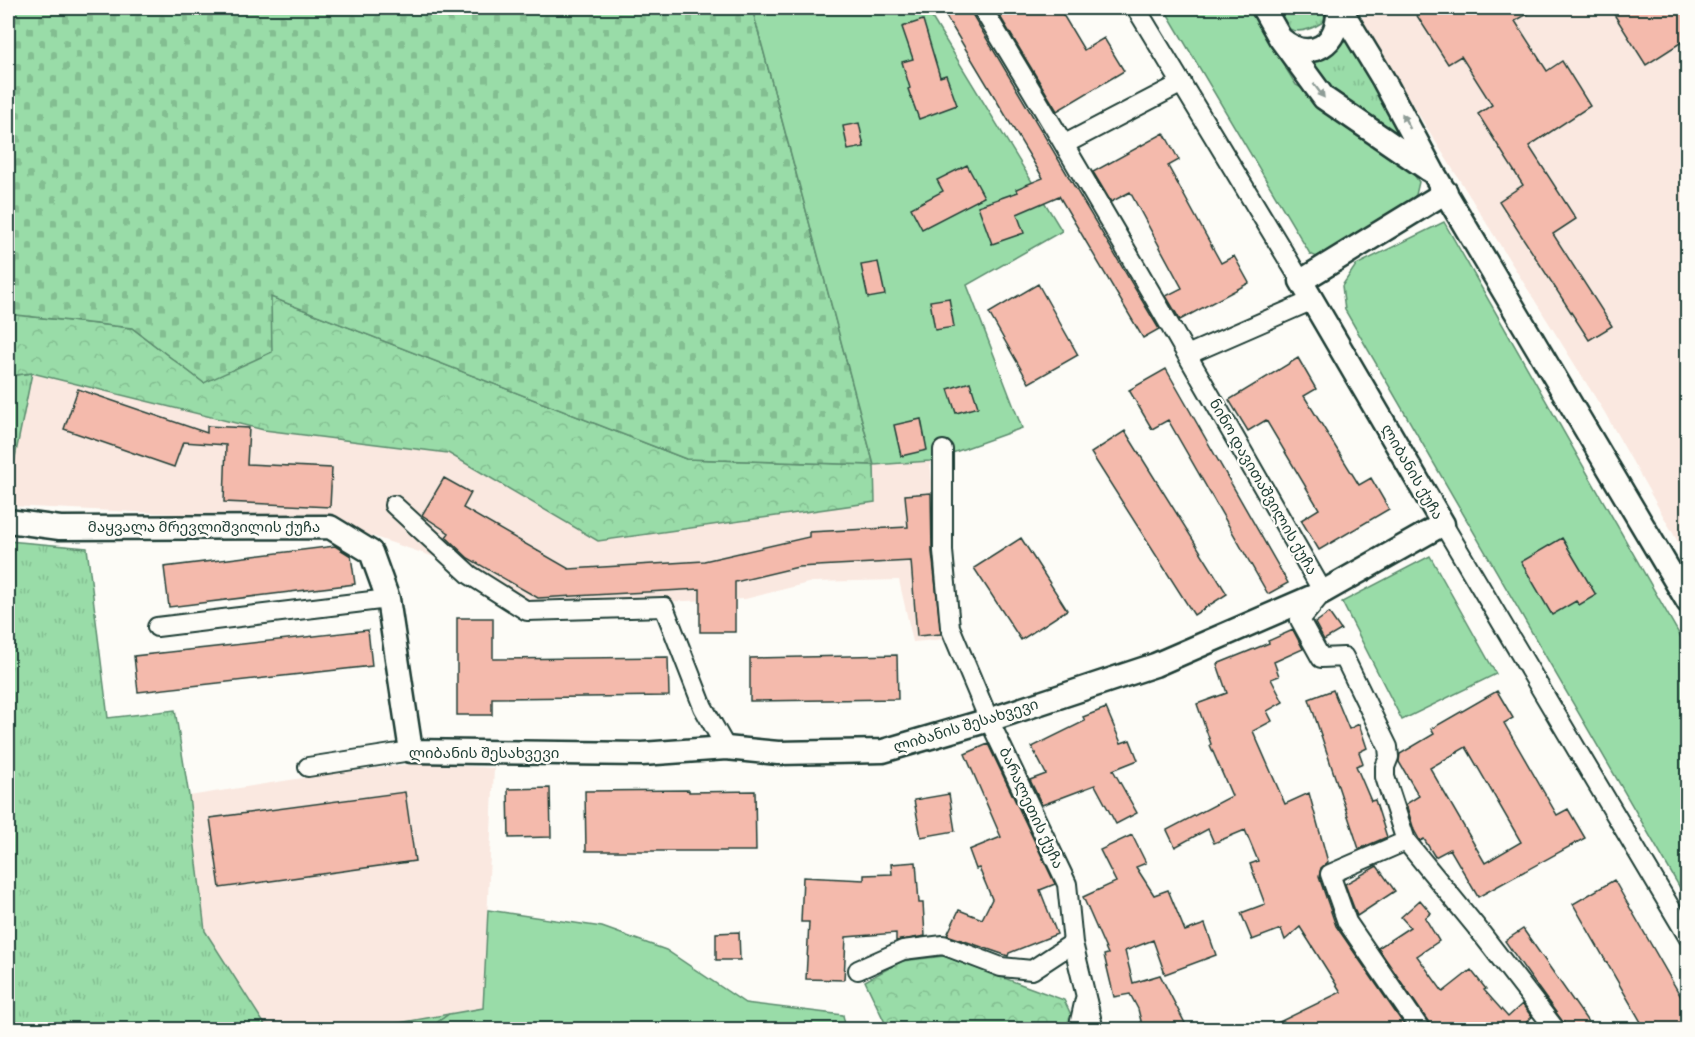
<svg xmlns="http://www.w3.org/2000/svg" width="1695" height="1037" font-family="Pangolin,'Noto Sans Georgian',sans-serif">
	<defs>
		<pattern id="grass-tufts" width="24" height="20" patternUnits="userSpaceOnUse" patternTransform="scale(1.5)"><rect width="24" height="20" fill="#99dca8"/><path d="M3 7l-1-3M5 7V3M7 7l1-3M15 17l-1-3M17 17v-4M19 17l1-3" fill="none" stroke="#83be91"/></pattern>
		<pattern id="forest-crowns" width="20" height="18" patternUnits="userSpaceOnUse" patternTransform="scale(1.5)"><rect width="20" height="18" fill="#99dca8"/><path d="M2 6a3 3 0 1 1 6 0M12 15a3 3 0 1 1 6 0" fill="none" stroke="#83be91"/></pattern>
		<pattern id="cemetery-stones" width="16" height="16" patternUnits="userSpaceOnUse" patternTransform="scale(1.5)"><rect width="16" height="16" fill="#99dca8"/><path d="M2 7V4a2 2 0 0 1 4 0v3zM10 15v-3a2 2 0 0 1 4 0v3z" fill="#83be91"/></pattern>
	</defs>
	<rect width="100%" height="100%" fill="#fdfcf7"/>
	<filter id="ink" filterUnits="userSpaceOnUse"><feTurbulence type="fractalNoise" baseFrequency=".0167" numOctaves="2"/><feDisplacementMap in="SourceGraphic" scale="12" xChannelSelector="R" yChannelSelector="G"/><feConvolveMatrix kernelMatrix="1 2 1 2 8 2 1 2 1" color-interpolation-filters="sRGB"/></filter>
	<g filter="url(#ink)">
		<!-- built -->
		<path fill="#fae8e0" d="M 1378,8 L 1687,8 L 1687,558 L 1605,413 L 1359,19 Z
			M 32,373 L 264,430 L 448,453 L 598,541 L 874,502 L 874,465 L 930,461 L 946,639 L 913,642 L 899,580 L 812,582 L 745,599 L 528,606 L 473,570 L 327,521 L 8,506 L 8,492 Z
			M 420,763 L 494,768 L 483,1008 L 366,1029 L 295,1029 L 265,1025 L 205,932 L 189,796 L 328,774 Z"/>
		<!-- grass -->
		<path fill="url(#grass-tufts)" stroke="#5c8c6e" stroke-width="1.5" d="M 1274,8 L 1327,8 L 1323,22 C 1312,29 1297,36 1285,26 C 1281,22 1277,13 1274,8 Z
			M 1346,34 L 1420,155 L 1331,92 L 1304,55 C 1325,52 1335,55 1346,34 Z
			M 32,373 L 8,492 L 8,376 Z
			M 8,541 L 87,548 L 108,718 L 175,710 L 189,796 L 205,931 L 265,1025 L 295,1029 L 8,1029 Z
			M 449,1014 L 428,1029 L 366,1029 Z"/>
		<!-- forest -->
		<path fill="url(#forest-crowns)" stroke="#5c8c6e" stroke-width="1.5" d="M 271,297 L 686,459 L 874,465 L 875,502 L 598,541 L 448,453 L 264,430 L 32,373 L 8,376 L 8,314 L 132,328 L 204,383 Z
			M 944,956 L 1064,1000 L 1078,1029 L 888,1029 L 865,981 L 902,961 Z"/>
		<!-- cemetery -->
		<path fill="url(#cemetery-stones)" stroke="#5c8c6e" stroke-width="1.5" d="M 8,8 L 752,8 L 874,465 L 686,459 L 271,297 L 272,352 L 204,383 L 132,328 L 8,314 Z"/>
		<!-- green -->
		<path fill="#99dca8" stroke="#5c8c6e" stroke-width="1.5" d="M 752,8 L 926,8 L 1062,231 L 967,285 L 1022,428 L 930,461 L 874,465 Z
			M 1164,8 L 1249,8 L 1296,85 L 1307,91 L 1406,163 L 1419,182 L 1416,195 L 1402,207 L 1317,257 L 1310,254 Z
			M 1444,222 L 1687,648 L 1687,900 L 1345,310 L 1342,286 L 1356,265 Z
			M 1430,556 L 1496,674 L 1402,720 L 1342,602 Z
			M 488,910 L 602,927 L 666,950 L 745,1003 L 843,1015 L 846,1029 L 428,1029 L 449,1014 L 483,1008 Z"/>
		<!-- building -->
		<path fill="#f4baac" stroke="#1f3d34" stroke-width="1.5" fill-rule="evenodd" d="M 941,8 L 971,8 L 972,14 L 1159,329 L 1143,338 L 1059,196 L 1017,214 L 1024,233 L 992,244 L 978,206 L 1018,192 L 1016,189 L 1043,178 Z
			M 995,8 L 1059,8 L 1084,50 L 1104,38 L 1124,71 L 1057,111 Z
			M 1412,8 L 1538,8 L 1515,21 L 1547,71 L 1562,61 L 1590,106 L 1529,146 L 1576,219 L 1553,234 L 1612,326 L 1589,340 L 1499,201 L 1523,185 L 1478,114 L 1492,105 L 1461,56 L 1448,64 Z
			M 1610,8 L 1688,8 L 1688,38 L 1646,65 Z
			M 923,20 L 940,77 L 946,75 L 957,105 L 919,119 L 908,89 L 910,88 L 902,62 L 913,59 L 902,27 Z
			M 859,123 L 864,147 L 848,150 L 843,126 Z
			M 1164,133 L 1179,160 L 1168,166 L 1221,263 L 1234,256 L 1249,283 L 1180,320 L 1166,296 L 1182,288 L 1130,192 L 1111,202 L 1093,172 Z
			M 967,165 L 984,197 L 922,229 L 911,208 L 943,191 L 937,180 Z
			M 878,262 L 885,295 L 868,298 L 861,265 Z
			M 1038,284 L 1078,355 L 1029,383 L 989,313 Z
			M 949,298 L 954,327 L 935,330 L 930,301 Z
			M 1298,358 L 1316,389 L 1304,396 L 1359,485 L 1371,478 L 1389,509 L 1319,550 L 1301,520 L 1319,509 L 1266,420 L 1248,431 L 1229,400 Z
			M 1166,369 L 1288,583 L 1268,594 L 1168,420 L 1152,429 L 1129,390 Z
			M 970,382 L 978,407 L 956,413 L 948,389 Z
			M 78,389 L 207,433 L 207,426 L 249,428 L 247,464 L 332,468 L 330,507 L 224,502 L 226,445 L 183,442 L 174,467 L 64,429 Z
			M 921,419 L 927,450 L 901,456 L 894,425 Z
			M 1125,431 L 1227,594 L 1194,615 L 1091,453 Z
			M 444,478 L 471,493 L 463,508 L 569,569 L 704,561 L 809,537 L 809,532 L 908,527 L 905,495 L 931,493 L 932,552 L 941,634 L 917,636 L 911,561 L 798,567 L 735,582 L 735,632 L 700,632 L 700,589 L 538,598 L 468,558 L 446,537 L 449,533 L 422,515 Z
			M 1021,538 L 1067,610 L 1021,640 L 974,568 Z
			M 1562,538 L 1596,595 L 1579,605 L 1576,601 L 1552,615 L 1521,562 Z
			M 335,546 L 351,556 L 355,584 L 169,607 L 164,567 Z
			M 1329,613 L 1341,630 L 1324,640 L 1315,623 Z
			M 457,618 L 493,618 L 493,659 L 668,657 L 669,696 L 492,698 L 492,715 L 457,715 Z
			M 368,630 L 372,666 L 138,692 L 134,656 Z
			M 1293,630 L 1303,649 L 1274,662 L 1279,676 L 1271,679 L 1283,702 L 1267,711 L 1272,721 L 1253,731 L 1285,804 L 1309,793 L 1328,862 L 1321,868 L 1319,877 L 1336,926 L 1407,1029 L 1265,1029 L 1341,992 L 1300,927 L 1285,940 L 1281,929 L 1252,940 L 1241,913 L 1265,904 L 1250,864 L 1258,861 L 1245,830 L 1214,843 L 1208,829 L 1175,847 L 1167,830 L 1232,796 L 1210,745 L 1211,744 L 1197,704 L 1227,693 L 1217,664 L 1269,643 L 1268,641 Z
			M 897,655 L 898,699 L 750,701 L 750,658 Z
			M 1333,690 L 1349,729 L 1359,724 L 1367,748 L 1359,752 L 1363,763 L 1356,766 L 1371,801 L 1375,800 L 1387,837 L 1359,849 L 1309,699 Z
			M 1497,691 L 1513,718 L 1504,723 L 1557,815 L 1568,809 L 1585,838 L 1478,897 L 1450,849 L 1435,857 L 1424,839 L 1420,841 L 1414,830 L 1406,804 L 1419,796 L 1399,762 L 1400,754 L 1434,734 L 1431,729 ZM 1466,747 L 1521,842 L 1485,863 L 1430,768 Z
			M 1106,708 L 1121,743 L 1130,740 L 1138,760 L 1113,770 L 1137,813 L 1116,824 L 1095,785 L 1042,805 L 1030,780 L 1046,774 L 1032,747 L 1085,721 L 1083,717 Z
			M 988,744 L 1055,884 L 1040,890 L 1057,934 L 1009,953 L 1008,956 L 947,935 L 959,910 L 982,919 L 992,899 L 979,868 L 976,869 L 969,850 L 1001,837 L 965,754 Z
			M 550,788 L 551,837 L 509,838 L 508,789 Z
			M 689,790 L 689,792 L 755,791 L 756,851 L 586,851 L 585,791 Z
			M 405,792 L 415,861 L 220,888 L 210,818 Z
			M 949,794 L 955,831 L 921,837 L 914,800 Z
			M 1132,835 L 1146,863 L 1136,867 L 1154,895 L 1168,890 L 1185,931 L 1205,924 L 1216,955 L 1165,974 L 1153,940 L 1125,951 L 1133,983 L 1160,975 L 1188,1029 L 1143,1029 L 1138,1009 L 1130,994 L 1114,997 L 1104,955 L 1108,954 L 1083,897 L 1116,882 L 1100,850 Z
			M 916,862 L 919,903 L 923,903 L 925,936 L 896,941 L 896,933 L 846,937 L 844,980 L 806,979 L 809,922 L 801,922 L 803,877 L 864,880 L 864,875 L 892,874 L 891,864 Z
			M 1377,866 L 1395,891 L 1357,916 L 1345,884 Z
			M 1614,880 L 1688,1009 L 1688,1029 L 1645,1029 L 1573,904 Z
			M 1420,900 L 1431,913 L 1425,918 L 1439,941 L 1417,956 L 1443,992 L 1471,970 L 1486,989 L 1484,990 L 1508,1017 L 1522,1004 L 1532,1017 L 1519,1029 L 1432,1029 L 1430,1024 L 1378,948 L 1410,927 L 1401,917 Z
			M 1523,929 L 1593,1029 L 1568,1029 L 1539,989 L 1505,941 Z
			M 739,932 L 740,960 L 716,960 L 716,933 Z"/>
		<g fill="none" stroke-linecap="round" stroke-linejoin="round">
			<defs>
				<path id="minor" d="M 982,8 C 1099,200 1211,396 1323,592 L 1300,620 L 1321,658 L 1344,657 L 1388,747 L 1389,757 L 1385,767 L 1385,777 L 1406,841 L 1478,929 L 1556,1030
					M 1136,8 L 1301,281
					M 1065,144 L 1182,83
					M 1187,355 L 1313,300
					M 943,450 L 943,551 L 950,627 L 989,720 L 1067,884 L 1073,943 L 1094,1030
					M 394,505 L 470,575 L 527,611 L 664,607 L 703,707 L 726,748
					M 1443,524 L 1688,937
					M 157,627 L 388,599
					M 308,767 L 411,751
					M 1406,841 L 1330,874 L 1347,922 L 1421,1030
					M 858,970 L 903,950 L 943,945 L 1001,967 L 1032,970 L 1073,943
					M 1078,1030 L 1085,999"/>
				<path id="tertiary" d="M 1263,8 L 1280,38 L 1324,98 L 1429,170
					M 1340,8 L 1383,79 L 1433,172 L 1688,602
					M 1281,39 C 1311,64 1340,44 1338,8
					M 8,521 L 60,528 L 330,527 L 371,552 L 388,599 L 411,751 L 642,754 L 726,748 L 778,753 L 883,751 L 989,720 L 1155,665 L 1323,592 L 1443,524 L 1301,281 L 1446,192"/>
			</defs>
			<!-- minor casing -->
			<use href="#minor" stroke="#1f3d34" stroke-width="22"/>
			<!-- tertiary casing -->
			<use href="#tertiary" stroke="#1f3d34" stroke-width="27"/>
			<!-- minor -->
			<use href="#minor" stroke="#fdfcf7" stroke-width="18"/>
			<!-- tertiary -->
			<use href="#tertiary" stroke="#fdfcf7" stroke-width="22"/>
		</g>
		<!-- one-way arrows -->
		<defs><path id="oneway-solid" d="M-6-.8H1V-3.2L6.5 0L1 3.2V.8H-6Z" transform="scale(1.5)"/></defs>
		<g fill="#8e9c96">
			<use href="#oneway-solid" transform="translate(1319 91) rotate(53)"/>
			<use href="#oneway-solid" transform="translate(1406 121) rotate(-118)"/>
		</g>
	</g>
	<g text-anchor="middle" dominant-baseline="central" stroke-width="4.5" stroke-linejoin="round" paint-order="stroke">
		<!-- street labels -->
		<g font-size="15" fill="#1f3d34" stroke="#fdfcf7">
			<text transform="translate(1412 472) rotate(60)">ლიბანის ქუჩა</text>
			<text transform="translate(1263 487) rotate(60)">ნინო დავითაშვილის ქუჩა</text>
			<text x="204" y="527">მაყვალა მრევლიშვილის ქუჩა</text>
			<text transform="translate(966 726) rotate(-17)">ლიბანის შესახვევი</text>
			<text x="484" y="753">ლიბანის შესახვევი</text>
			<text transform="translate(1031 808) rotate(65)">ბარალეთის ქუჩა</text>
		</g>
	</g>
	<!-- margin -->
	<rect width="1695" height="1037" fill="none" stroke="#fdfcf7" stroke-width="30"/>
	<rect x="15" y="15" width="1665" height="1007" fill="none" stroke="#1f3d34" stroke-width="2" filter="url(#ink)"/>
</svg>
